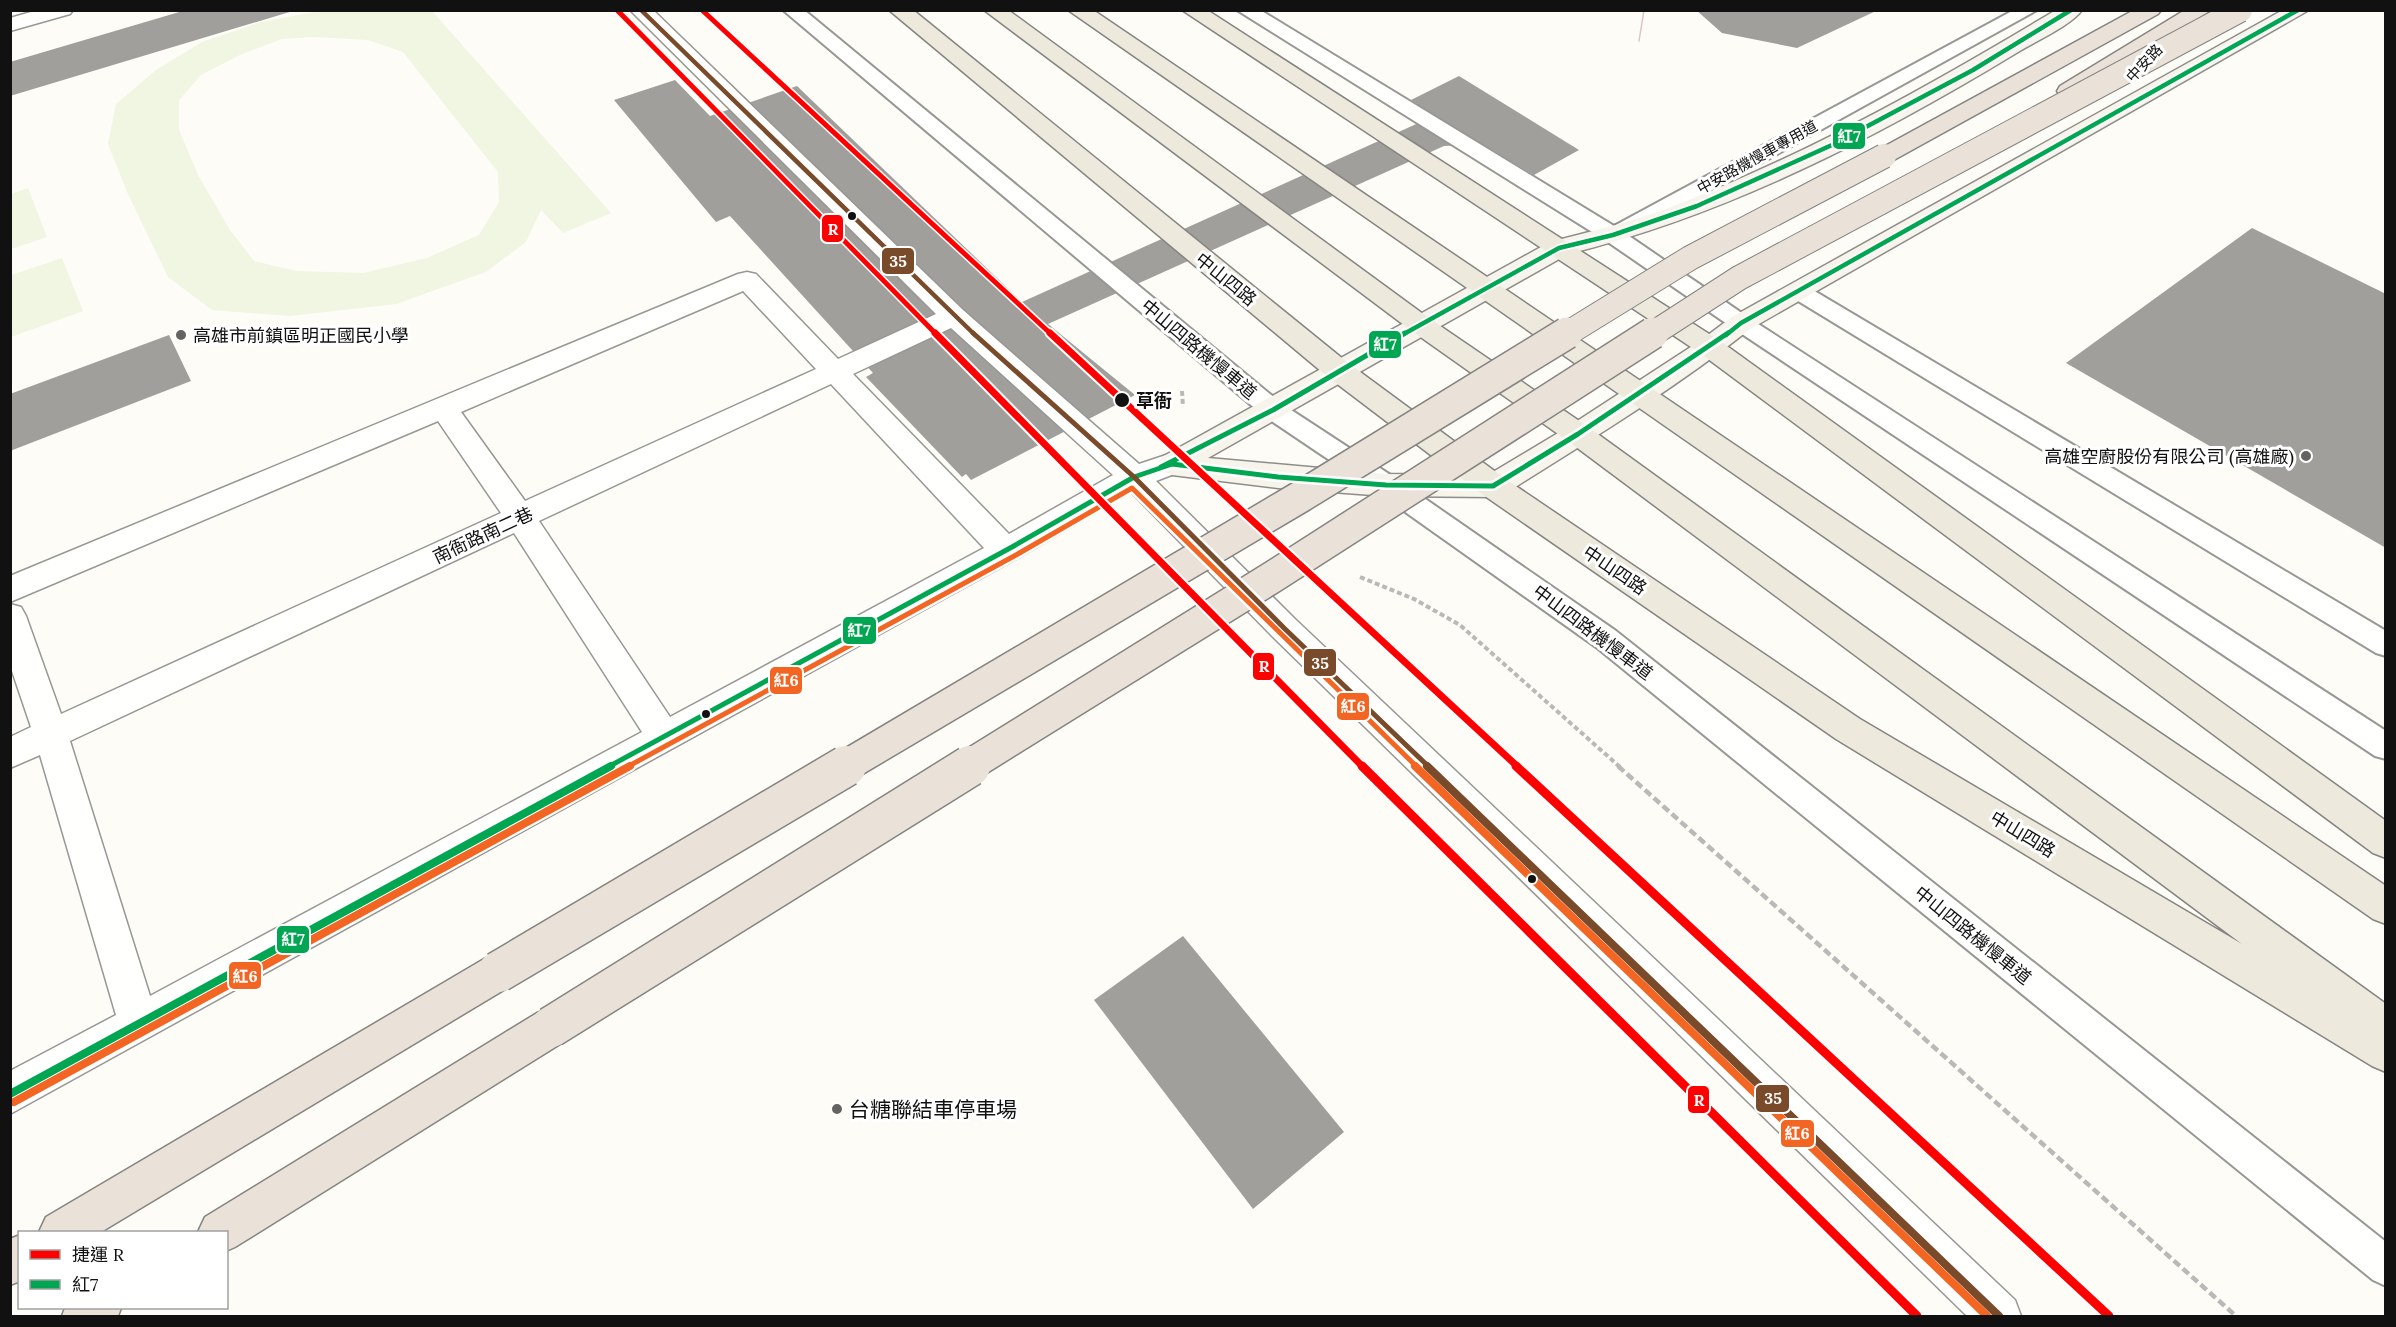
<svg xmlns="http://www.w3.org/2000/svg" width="2396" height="1327" font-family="Lora,'Noto Sans TC',serif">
	<rect width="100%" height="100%" fill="#fdfcf7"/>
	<!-- pitch -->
	<path fill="#f0f6e1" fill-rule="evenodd" d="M 320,11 L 432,11 L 611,213 L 563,233 L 541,210 L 526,242 L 486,272 L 396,304 L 290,316 L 212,310 L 168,277 L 128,194 L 108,144 L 116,104 L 156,70 L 202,42 L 261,22 ZM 314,37 L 368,40 L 403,52 L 498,172 L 499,202 L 479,235 L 427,258 L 363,273 L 296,271 L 254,261 L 230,230 L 198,175 L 179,130 L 179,100 L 201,75 L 242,54 L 282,39 Z
		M 28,188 L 47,237 L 11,249 L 11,194 Z
		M 62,258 L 83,311 L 11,337 L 11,275 Z"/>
	<!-- building -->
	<path fill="#a19f9c" d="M 186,10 L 293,11 L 10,96 L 10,62 Z
		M 1696,10 L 1878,10 L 1797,48 L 1722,33 Z
		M 1459,76 L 1579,150 L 1534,175 L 1482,144 L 1444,146 L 1048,324 L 1135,395 L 971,480 L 966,474 L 962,477 L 866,377 L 873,373 L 730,216 L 716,222 L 614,100 L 675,80 L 710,116 L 797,86 L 1022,302 L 1434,116 L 1411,100 Z
		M 2252,228 L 2386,294 L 2386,548 L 2066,363 Z
		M 169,335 L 191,381 L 10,451 L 10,394 Z
		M 1183,936 L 1344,1132 L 1253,1209 L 1094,1000 Z"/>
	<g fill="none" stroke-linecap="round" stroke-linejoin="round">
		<defs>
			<path id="lane" d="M 783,10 L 804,10 L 1282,404 L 1395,478 L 1616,631 L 2386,1242 L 2386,1286 L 2373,1280 L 1596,647 L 1377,492 L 1264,416 Z
				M 1237,10 L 1260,10 L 1614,226 L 2014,10 L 2037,10 L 1629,236 L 1749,318 L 2386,731 L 2386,759 L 2375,756 L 1733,328 L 1605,240 Z
				M 1798,284 L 1806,286 L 2386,631 L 2386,656 L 2376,653 L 1790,296 L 1787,291 L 1790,286 Z"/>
			<path id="street" d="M 38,10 L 73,10 L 70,14 L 10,31 L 10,18 Z
				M 630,10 L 653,10 L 963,310 L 1139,464 L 1172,453 L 1182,457 L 1187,464 L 1182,471 L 1156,481 L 1295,619 L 2015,1300 L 2021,1316 L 1967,1316 L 1273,637 L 1131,492 L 1023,555 L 10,1114 L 10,1071 L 116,1015 L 40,755 L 10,768 L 10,737 L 31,727 L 10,665 L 10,604 L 21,607 L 26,616 L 61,714 L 501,513 L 438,421 L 10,602 L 10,576 L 738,274 L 747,272 L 756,274 L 838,359 L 936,314 ZM 743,291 L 816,369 L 525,501 L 461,412 ZM 951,328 L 1113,475 L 1009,534 L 853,374 ZM 831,384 L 984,548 L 670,717 L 539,521 ZM 514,533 L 642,732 L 150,996 L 70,741 Z"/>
			<path id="secondary" d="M 2056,10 L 2082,10 C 2072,25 2034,42 2018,52 C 1878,137 1727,215 1568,254 L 1208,458 L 1386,474 L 1488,475 L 1568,427 L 1700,341 L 1732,317 L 2283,10 L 2309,10 L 1750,329 C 1673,390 1587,442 1504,494 L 1493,497 L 1386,496 L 1278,488 L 1172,475 L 1162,471 L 1157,464 L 1162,457 L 1550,242 C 1597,230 1644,219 1689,200 C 1817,149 1938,81 2056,10 Z"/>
			<path id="primary" d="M 889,10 L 913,10 L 1348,363 L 1504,478 L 1860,719 L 2242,944 L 1568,441 L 1412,331 L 984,10 L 1008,10 L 1430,319 L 1588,427 L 2386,1004 L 2386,1072 L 2372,1066 L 1836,739 L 1482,494 L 1328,377 Z
				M 1068,10 L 1093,10 L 2386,886 L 2386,924 L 2373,919 Z
				M 1182,10 L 1207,10 L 1720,341 L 2386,821 L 2386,858 L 2373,853 L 1700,353 Z"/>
			<path id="highway" d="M 2134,10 L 2161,10 L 2158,14 L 1892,161 L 1876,161 L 1872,156 L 1876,151 Z
				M 2185,10 L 2211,10 L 2076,96 L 2060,96 L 2057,91 L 2060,86 Z
				M 498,954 L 512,959 L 517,972 L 512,985 L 101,1232 L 39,1232 L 46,1217 L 484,959 Z
				M 551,1008 L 565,1013 L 571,1027 L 565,1041 L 235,1247 L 226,1251 L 226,1232 L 198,1232 L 205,1217 L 537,1013 Z
				M 20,1235 L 20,1281 L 10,1285 L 10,1239 Z
				M 65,1308 L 121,1308 L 118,1316 L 62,1316 Z"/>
		</defs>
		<!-- lane casing -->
		<use href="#lane" stroke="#979795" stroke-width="4"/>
		<!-- street casing -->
		<use href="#street" stroke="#979795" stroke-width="3"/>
		<!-- secondary casing -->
		<use href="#secondary" stroke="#8e8d8b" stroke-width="3"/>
		<!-- primary casing -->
		<use href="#primary" stroke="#858482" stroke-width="3"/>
		<!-- highway casing -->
		<use href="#highway" stroke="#858482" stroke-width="3"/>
		<!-- path-far1 -->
		<path stroke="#b9b9b8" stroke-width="4" stroke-dasharray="5 3" stroke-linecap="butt" d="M 1182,391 L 1183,407
			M 1360,577 L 1414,599 L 1460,625 L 1620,767"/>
		<!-- path -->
		<path stroke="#b9b9b8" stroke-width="4.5" stroke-dasharray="8 4" stroke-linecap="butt" d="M 1618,766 L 2236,1316"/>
		<!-- lane -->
		<use href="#lane" fill="#fffffe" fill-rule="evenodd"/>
		<!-- street -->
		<use href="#street" fill="#fffffe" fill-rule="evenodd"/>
		<!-- secondary -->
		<use href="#secondary" fill="#f6f4eb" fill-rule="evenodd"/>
		<!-- primary -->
		<use href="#primary" fill="#ede9dc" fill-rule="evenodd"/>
		<!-- highway -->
		<use href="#highway" fill="#eae1d8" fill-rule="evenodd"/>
		<!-- tram -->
		<path stroke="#d9c6c7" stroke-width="1.5" d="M 1639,41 L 1644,10"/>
		<defs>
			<path id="highway-bridge-far2" d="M 1565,335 L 1690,258 L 1884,156
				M 1651,335 L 1739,278 L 2240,10"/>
			<path id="highway-bridge-far1" d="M 844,767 L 1300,497 L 1567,333
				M 967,767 L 1271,578 L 1653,333"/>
			<path id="highway-bridge" d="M 498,972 L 846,766
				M 551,1027 L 970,766"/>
		</defs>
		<!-- highway-bridge-far2 casing -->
		<use href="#highway-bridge-far2" stroke="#858482" stroke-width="26" stroke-linecap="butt"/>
		<!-- highway-bridge-far1 casing -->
		<use href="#highway-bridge-far1" stroke="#858482" stroke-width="34" stroke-linecap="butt"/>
		<!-- highway-bridge casing -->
		<use href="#highway-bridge" stroke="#858482" stroke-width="43" stroke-linecap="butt"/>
		<!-- highway-bridge-far2 -->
		<use href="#highway-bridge-far2" stroke="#eae1d8" stroke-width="24"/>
		<!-- highway-bridge-far1 -->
		<use href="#highway-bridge-far1" stroke="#eae1d8" stroke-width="31"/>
		<!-- highway-bridge -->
		<use href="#highway-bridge" stroke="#eae1d8" stroke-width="40"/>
		<defs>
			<path id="bus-1-far2" d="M 1402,335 L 1559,248 L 1613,235 L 1697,206 L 1832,145 L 1973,70 L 2071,10
				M 1726,335 L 1741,323 L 2298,10"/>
			<path id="bus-1-far1" d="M 1161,467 L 1273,410 L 1405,333
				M 608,767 L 1012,547 L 1134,477 L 1172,464 L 1278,477 L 1386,485 L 1493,486 L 1578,434 L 1728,333"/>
			<path id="bus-1" d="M 10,1094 L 611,766"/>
			<path id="bus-2-far2" d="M 641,10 L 975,335"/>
			<path id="bus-2-far1" d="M 973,333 L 1134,477 L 1284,628 L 1429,767"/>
			<path id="bus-2" d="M 1427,766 L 1999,1316"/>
			<path id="bus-3-far1" d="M 627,767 L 1016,555 L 1132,488 L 1417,767"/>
			<path id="bus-3" d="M 1415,766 L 1987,1316
				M 14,1102 L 630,766"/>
		</defs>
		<!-- bus-1-far2 casing -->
		<use href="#bus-1-far2" stroke="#fff" stroke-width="8"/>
		<!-- bus-1-far1 casing -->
		<use href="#bus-1-far1" stroke="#fff" stroke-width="10"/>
		<!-- bus-1 casing -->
		<use href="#bus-1" stroke="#fff" stroke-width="12"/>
		<!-- bus-2-far2 casing -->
		<use href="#bus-2-far2" stroke="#fff" stroke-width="8"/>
		<!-- bus-2-far1 casing -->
		<use href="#bus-2-far1" stroke="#fff" stroke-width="10"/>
		<!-- bus-2 casing -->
		<use href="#bus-2" stroke="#fff" stroke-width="12"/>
		<!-- bus-3-far1 casing -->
		<use href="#bus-3-far1" stroke="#fff" stroke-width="10"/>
		<!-- bus-3 casing -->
		<use href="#bus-3" stroke="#fff" stroke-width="12"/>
		<!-- bus-1-far2 -->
		<use href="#bus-1-far2" stroke="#00a651" stroke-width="4.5"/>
		<!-- bus-1-far1 -->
		<use href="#bus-1-far1" stroke="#00a651" stroke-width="5"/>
		<!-- bus-1 -->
		<use href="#bus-1" stroke="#00a651" stroke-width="8"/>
		<!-- bus-2-far2 -->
		<use href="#bus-2-far2" stroke="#7a4b2a" stroke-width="4.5"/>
		<!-- bus-2-far1 -->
		<use href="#bus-2-far1" stroke="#7a4b2a" stroke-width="5"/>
		<!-- bus-2 -->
		<use href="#bus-2" stroke="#7a4b2a" stroke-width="8"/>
		<!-- bus-3-far1 -->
		<use href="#bus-3-far1" stroke="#f26522" stroke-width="5"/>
		<!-- bus-3 -->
		<use href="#bus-3" stroke="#f26522" stroke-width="8"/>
		<defs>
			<path id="metro-1-far2" d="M 617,10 L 937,335
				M 702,10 L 1052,335"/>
			<path id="metro-1-far1" d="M 935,333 L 1363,767
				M 1050,333 L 1518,767"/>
			<path id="metro-1" d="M 1362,766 L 1917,1316
				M 1516,766 L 2109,1316"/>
		</defs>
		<!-- metro-1-far2 casing -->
		<use href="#metro-1-far2" stroke="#fff" stroke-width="8"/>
		<!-- metro-1-far1 casing -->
		<use href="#metro-1-far1" stroke="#fff" stroke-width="11"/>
		<!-- metro-1 casing -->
		<use href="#metro-1" stroke="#fff" stroke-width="14"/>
		<!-- metro-1-far2 -->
		<use href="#metro-1-far2" stroke="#f00" stroke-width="5"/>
		<!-- metro-1-far1 -->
		<use href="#metro-1-far1" stroke="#f00" stroke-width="7"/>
		<!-- metro-1 -->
		<use href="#metro-1" stroke="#f00" stroke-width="9"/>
	</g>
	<!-- markers -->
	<g fill="#111" stroke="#fff" stroke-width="2">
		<circle cx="852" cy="216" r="5"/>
		<circle cx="1122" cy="400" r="8"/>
		<circle cx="706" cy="714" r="5"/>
		<circle cx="1532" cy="879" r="5"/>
	</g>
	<g fill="#646362" stroke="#fff" stroke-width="2">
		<circle cx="181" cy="335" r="6"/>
		<circle cx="2306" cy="456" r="6"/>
		<circle cx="837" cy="1109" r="6"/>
	</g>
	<g text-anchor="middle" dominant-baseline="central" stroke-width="6" stroke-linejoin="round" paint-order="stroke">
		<!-- far-street labels -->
		<g font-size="15" fill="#111" stroke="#fff">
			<text transform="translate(2144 63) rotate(-47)">中安路</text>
			<text transform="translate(1757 157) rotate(-29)">中安路機慢車專用道</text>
		</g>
		<!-- street labels -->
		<g font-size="18" fill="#111" stroke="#fff">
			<text transform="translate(1226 279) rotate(39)">中山四路</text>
			<text transform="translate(1199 349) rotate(40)">中山四路機慢車道</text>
			<text transform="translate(483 535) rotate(-25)">南衙路南二巷</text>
			<text transform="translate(1615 570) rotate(34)">中山四路</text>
			<text transform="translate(1593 632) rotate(37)">中山四路機慢車道</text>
			<text transform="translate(2023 834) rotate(31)">中山四路</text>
			<text transform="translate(1973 935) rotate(39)">中山四路機慢車道</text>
		</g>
		<!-- poi labels -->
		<g font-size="18" fill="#111" stroke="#fff" text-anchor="start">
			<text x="193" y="335">高雄市前鎮區明正國民小學</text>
			<text x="2294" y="456" text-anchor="end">高雄空廚股份有限公司 (高雄廠)</text>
		</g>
		<!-- stop labels -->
		<g font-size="18" font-weight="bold" fill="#111" stroke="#fff" text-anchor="start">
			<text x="1136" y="400">草衙</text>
		</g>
		<!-- near-poi labels -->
		<g font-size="21" fill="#111" stroke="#fff" text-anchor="start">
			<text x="849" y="1109">台糖聯結車停車場</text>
		</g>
	</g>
	<g stroke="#fff" stroke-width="2">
		<rect x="1832" y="122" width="34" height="28" rx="6" fill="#00a651"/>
		<rect x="821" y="214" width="23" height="29" rx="6" fill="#f00"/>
		<rect x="881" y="247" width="34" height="28" rx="6" fill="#7a4b2a"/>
		<rect x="1368" y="330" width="34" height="29" rx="6" fill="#00a651"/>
		<rect x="842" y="616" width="35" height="29" rx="6" fill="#00a651"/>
		<rect x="1303" y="648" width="34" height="29" rx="6" fill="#7a4b2a"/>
		<rect x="1252" y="652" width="23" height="29" rx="6" fill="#f00"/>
		<rect x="769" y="666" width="34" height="29" rx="6" fill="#f26522"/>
		<rect x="1336" y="692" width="34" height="29" rx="6" fill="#f26522"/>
		<rect x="276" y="925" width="34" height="29" rx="6" fill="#00a651"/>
		<rect x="228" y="961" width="34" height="29" rx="6" fill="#f26522"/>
		<rect x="1755" y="1084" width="35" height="29" rx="6" fill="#7a4b2a"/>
		<rect x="1687" y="1085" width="23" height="29" rx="6" fill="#f00"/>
		<rect x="1780" y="1119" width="35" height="29" rx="6" fill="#f26522"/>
	</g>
	<g font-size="16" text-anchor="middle" font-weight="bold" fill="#fff">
		<text x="1849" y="142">紅7</text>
		<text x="833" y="235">R</text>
		<text x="898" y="267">35</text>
		<text x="1385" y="350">紅7</text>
		<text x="859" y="636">紅7</text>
		<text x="1320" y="669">35</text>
		<text x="1264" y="672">R</text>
		<text x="786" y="686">紅6</text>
		<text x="1353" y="712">紅6</text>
		<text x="293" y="945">紅7</text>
		<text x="245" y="982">紅6</text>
		<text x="1773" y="1104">35</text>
		<text x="1699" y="1106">R</text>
		<text x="1797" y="1139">紅6</text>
	</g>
	<!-- border -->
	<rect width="2396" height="1327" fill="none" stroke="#111111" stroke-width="24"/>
	<!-- legend -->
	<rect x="18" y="1231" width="210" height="78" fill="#ffffff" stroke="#a0a0a0" stroke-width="1.5"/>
	<rect x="30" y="1250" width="30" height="9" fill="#ff0000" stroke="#a0a0a0" stroke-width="1.5"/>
	<text x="72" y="1261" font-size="18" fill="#111111">捷運 R</text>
	<rect x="30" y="1280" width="30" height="9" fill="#00a651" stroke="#a0a0a0" stroke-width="1.5"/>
	<text x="72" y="1291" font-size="18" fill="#111111">紅7</text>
</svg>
